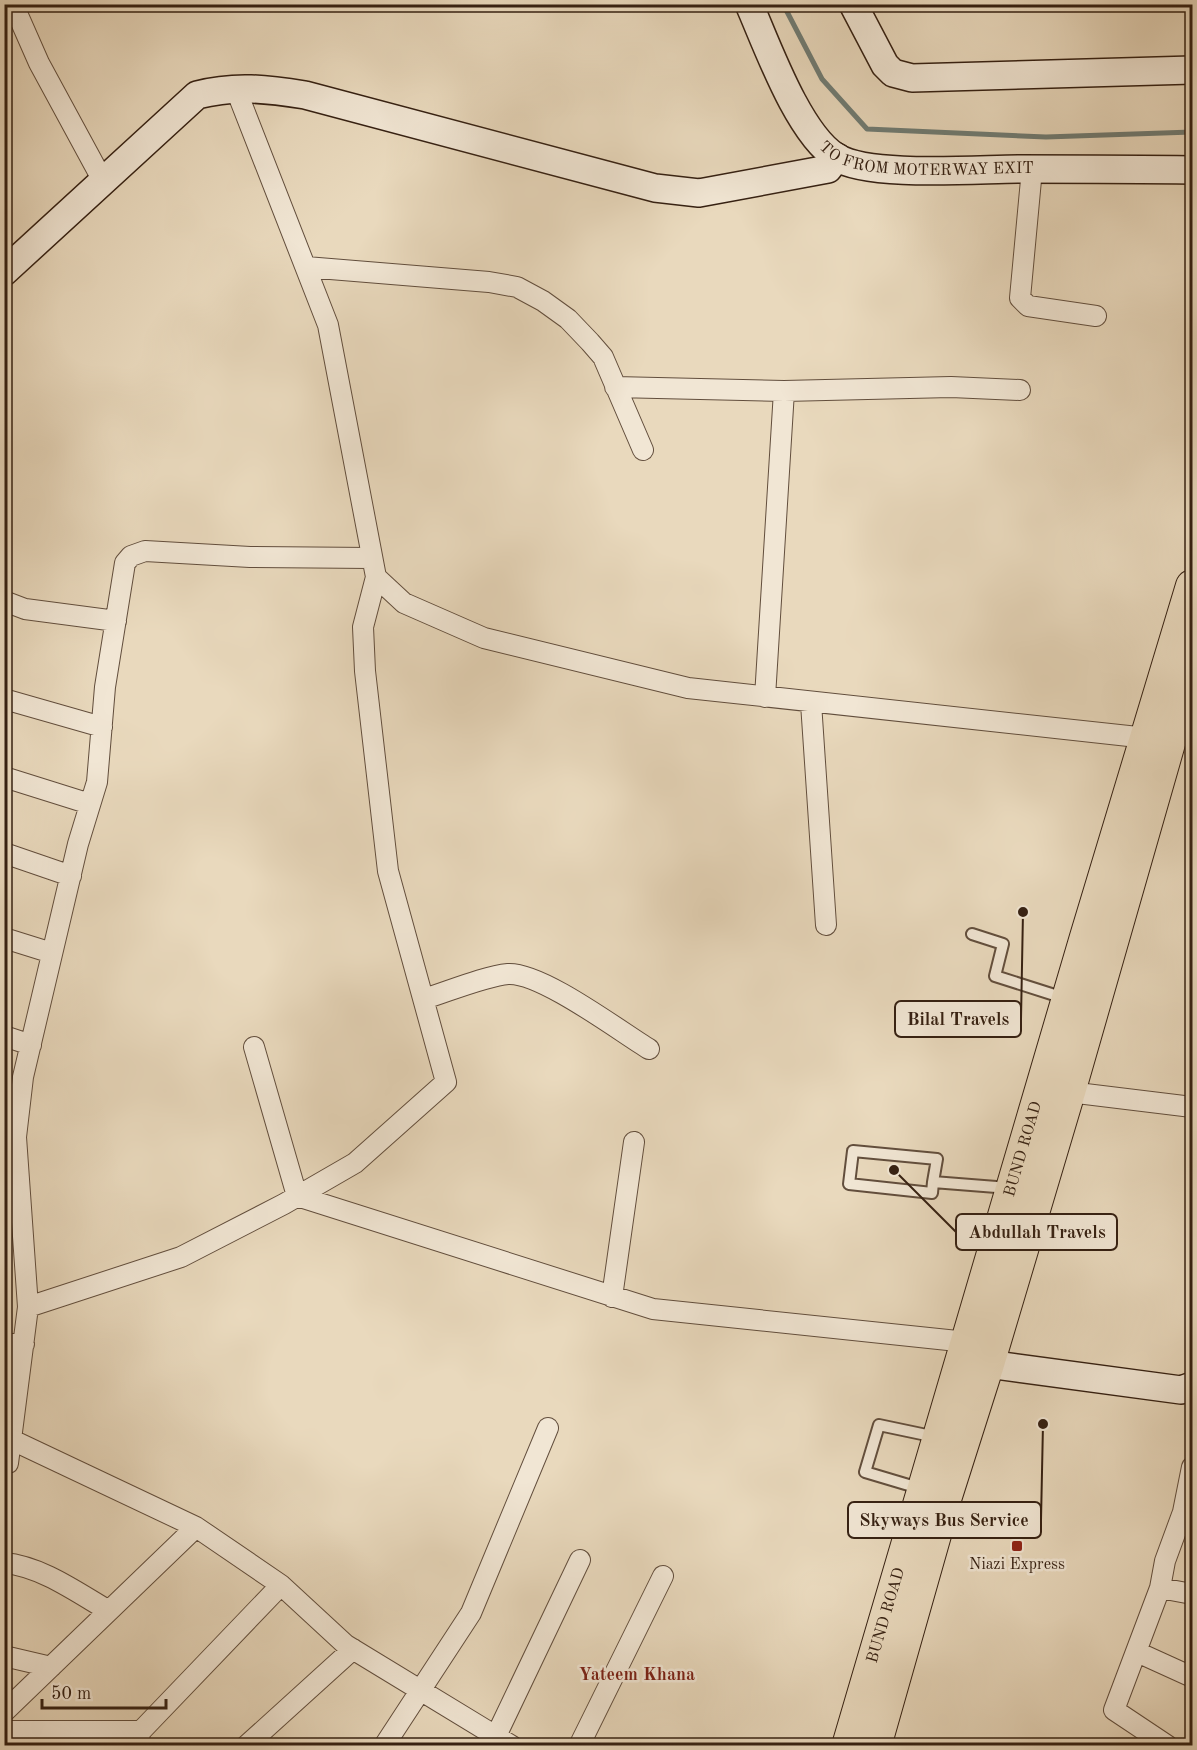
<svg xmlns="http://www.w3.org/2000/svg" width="1197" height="1750" font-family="'Old Standard TT',serif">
	<rect width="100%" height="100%" fill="#e9d9bd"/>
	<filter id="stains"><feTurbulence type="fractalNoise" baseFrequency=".00333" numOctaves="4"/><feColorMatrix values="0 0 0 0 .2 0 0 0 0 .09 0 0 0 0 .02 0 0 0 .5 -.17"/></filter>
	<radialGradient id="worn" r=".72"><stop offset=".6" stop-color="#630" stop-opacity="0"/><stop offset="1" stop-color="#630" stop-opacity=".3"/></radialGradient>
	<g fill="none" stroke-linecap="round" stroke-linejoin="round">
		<!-- stream -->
		<path stroke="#707c74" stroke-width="5" d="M 783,4 L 822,79 L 867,129 L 1046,137 L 1192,132"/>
		<defs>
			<path id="lane" d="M 972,934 L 1003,944 L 995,976 L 1064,998
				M 933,1182 L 937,1159 L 853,1151 L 849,1184 L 932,1193 L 933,1182 L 1009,1188
				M 922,1489 L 865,1472 L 879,1425 L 936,1437"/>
			<path id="street" d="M 13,4 L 39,63 L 103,181
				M 235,87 L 328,325 L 376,577 L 404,603 L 484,638 L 688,688 L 1147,738
				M 1032,169 L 1020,298 L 1028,306 L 1096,316
				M 306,267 L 489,282 L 517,287 L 543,301 L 568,319 L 590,342 L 603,357 L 643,450
				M 615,387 L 784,391 L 765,697
				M 784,391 L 951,387 L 1020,390
				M 4,601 L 25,609 L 116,621
				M 4,699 L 102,727
				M 811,703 L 826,925
				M 4,777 L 90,804
				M 4,853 L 71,876
				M 4,938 L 52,953
				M 424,999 C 447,992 485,976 508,974 C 541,972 618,1030 649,1049
				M 4,1036 L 31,1045
				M 254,1047 L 297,1196 L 653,1309 L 967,1342
				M 1069,1092 L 1192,1107
				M 612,1297 L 634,1142
				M 28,1307 L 181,1257 L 284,1204 L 355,1163 L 446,1082 L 388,871 L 365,671 L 363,627 L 376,577
				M 4,1344 L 24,1344
				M 10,1439 L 196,1527 L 281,1585 L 346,1645 L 512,1746
				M 4,1464 L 8,1463 L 28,1307 L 16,1137 L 23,1077 L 78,844 L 97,782 L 105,687 L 125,563 L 131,556 L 145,551 L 250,557 L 371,558
				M 4,1563 C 41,1566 78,1593 109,1611
				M 1160,1588 L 1192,1594
				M 1137,1652 L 1192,1677
				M 4,1656 L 51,1667
				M 4,1712 L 196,1527
				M 4,1731 L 141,1731
				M 496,1736 L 580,1560
				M 136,1746 L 141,1731 L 281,1585
				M 246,1746 L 353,1649
				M 384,1746 L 471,1613 L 548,1428
				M 579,1746 L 663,1576
				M 1168,1746 L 1114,1710 L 1160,1588 L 1165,1561 L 1183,1512 L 1192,1467"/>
			<g id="secondary">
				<path id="s1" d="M 749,4 C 767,45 798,133 836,157 C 869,178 978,169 1020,169 C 1078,169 1135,169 1192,170"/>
				<path d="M 853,4 L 885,65 L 893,73 L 912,78 L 1192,70"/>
				<path d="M 4,272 L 197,95 C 235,85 267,89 305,95 L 655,188 L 699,193 L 828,169 L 837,157"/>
				<path d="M 988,1364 L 1181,1390 L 1192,1386"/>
			</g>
			<g id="primary">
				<path id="s2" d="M 848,1746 L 1086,937 L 1192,586"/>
				<path d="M 875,1746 L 946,1496 L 988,1364 L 1069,1092 L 1192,663"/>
			</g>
		</defs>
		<!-- lane casing -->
		<use href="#lane" stroke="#624e3d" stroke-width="14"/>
		<!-- street casing -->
		<use href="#street" stroke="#624e3d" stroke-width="22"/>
		<!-- secondary casing -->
		<use href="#secondary" stroke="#352012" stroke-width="30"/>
		<!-- primary casing -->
		<use href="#primary" stroke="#352012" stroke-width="34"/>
		<!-- lane -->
		<use href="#lane" stroke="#f1e6d4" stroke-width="10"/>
		<!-- street -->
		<use href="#street" stroke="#f1e6d4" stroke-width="20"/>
		<!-- secondary -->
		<use href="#secondary" stroke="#f1e6d4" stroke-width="27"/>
		<!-- primary -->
		<use href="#primary" stroke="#e9d9bd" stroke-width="32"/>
	</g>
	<!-- markers -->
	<rect fill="#8f2418" stroke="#f1e6d4" stroke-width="2" x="1011" y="1540" width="12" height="12" rx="3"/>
	<g text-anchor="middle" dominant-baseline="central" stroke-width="5" stroke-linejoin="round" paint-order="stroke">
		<!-- street labels -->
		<g font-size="16" fill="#352012" stroke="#f1e6d4">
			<text stroke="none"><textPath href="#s1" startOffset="268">TO FROM MOTERWAY EXIT</textPath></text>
			<text stroke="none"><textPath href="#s2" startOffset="622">BUND ROAD</textPath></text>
			<text stroke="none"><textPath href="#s2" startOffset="136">BUND ROAD</textPath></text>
		</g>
		<!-- poi labels -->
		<g font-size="16" fill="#352012" stroke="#f1e6d4">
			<text x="1017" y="1565">Niazi Express</text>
		</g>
		<!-- neighbourhood labels -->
		<g font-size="18" font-weight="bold" fill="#7a1f14" stroke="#f1e6d4">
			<text x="637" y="1675">Yateem Khana</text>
		</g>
	</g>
	<!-- callouts -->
	<path fill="none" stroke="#352012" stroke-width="2" d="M1023 912L1021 1019M894 1170L956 1232M1043 1424L1041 1520"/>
	<g fill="#352012" stroke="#f1e6d4" stroke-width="2">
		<circle cx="1023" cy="912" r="6"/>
		<circle cx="894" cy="1170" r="6"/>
		<circle cx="1043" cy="1424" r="6"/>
	</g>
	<g fill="#f1e6d4" stroke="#352012" stroke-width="2">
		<rect x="895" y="1001" width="126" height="36" rx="6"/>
		<rect x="956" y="1214" width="161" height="36" rx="6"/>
		<rect x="848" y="1502" width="193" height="36" rx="6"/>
	</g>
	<g font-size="18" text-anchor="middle" font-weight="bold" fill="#352012">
		<text x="958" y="1025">Bilal Travels</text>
		<text x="1037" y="1238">Abdullah Travels</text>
		<text x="944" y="1526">Skyways Bus Service</text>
	</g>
	<!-- margin -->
	<rect width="1197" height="1750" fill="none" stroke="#e9d9bd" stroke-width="24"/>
	<rect x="6" y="6" width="1185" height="1738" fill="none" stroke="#352012" stroke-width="3"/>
	<rect x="12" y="12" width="1173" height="1726" fill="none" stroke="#352012" stroke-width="1.5"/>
	<!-- scale -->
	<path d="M42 1699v9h124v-9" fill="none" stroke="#352012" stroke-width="3"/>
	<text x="51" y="1699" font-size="18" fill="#352012" stroke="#f1e6d4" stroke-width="4.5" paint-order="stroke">50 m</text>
	<rect width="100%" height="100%" filter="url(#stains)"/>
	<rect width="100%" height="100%" fill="url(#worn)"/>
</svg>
